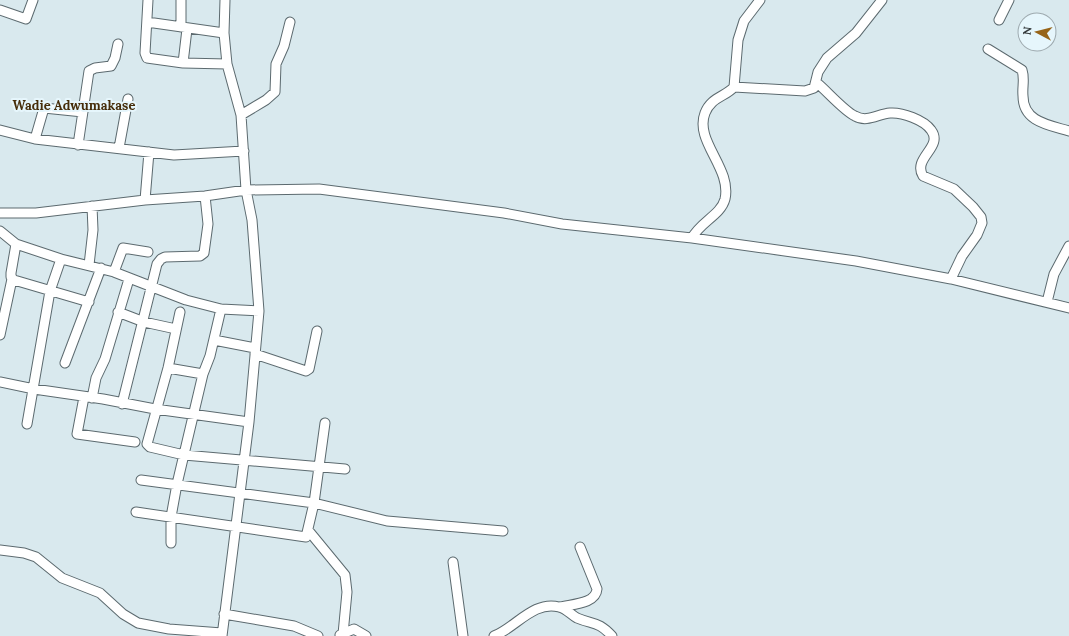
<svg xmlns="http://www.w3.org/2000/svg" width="1069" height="636" font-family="Lora,serif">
	<rect width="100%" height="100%" fill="#d9e9ee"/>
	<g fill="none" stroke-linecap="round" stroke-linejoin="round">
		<defs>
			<path id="minor" d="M 148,0 L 145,53 L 147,58 L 183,63 L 227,64
				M 0,10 L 26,19 L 33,0
				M 999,20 L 1009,0
				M 147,22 L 224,33
				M 181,27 L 181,0
				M 988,49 L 1022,70 C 1025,79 1022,87 1023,96 C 1023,122 1049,125 1069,131
				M 183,63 L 187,29
				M 816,82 C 826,90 844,111 855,116 C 867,123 878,114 890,113 C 902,112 924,120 931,130 C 944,147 912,158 923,176 L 954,189 L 973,207 L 981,217 L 982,223 L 977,235 L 962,256 L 951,279
				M 734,87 L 805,91 L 814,88 L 818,72 L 827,58 L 856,33 L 882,0
				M 241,115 L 266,100 L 275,92 L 276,64 L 284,46 L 290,22
				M 0,130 L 35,139 L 174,155 L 244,151
				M 35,139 L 44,108 L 83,112
				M 78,145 L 89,71 L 95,68 L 111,66 L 115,58 L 118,44
				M 119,148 L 128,99
				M 145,200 L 149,152
				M 0,213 L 36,213 L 145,200 L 205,196 L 246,190 L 319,189 L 504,213 L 562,224 L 692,238 L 856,261 L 951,279 L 1069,308
				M 0,231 L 16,244 L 61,259 L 114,272 L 186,300 L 221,309 L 259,311
				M 692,238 C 700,222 721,215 725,199 C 732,168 694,141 705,113 C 711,97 725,97 734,87 L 738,40 L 744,21 L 760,0
				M 16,244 L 11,273 L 11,277 L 14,280 L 89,302
				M 89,265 L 93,230 L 92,206
				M 114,272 L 123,248 L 148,252
				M 1047,302 L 1054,274 L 1069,246
				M 118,312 L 144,322 L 176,329
				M 180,312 L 168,368 L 147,444 L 150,447 L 184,455 L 345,469
				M 0,335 L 12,279
				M 214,340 L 255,348
				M 255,354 L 306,371 L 309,369 L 317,331
				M 65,363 L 101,268
				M 168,368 L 203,374
				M 0,382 L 34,389 L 103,399 L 155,409 L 249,422
				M 84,397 L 77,434 L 135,442
				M 92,398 L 96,378 L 105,359 L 129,279
				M 122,404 L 157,264 L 161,259 L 165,257 L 200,256 L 204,253 L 208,224 L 205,196
				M 27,424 L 50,291 L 61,259
				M 141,480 L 314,503 L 387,521 L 503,531
				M 136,512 L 306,537 L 314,503 L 325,423
				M 308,530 L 345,575 L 347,592 L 343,634
				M 171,543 L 171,517 L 177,484 L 203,374 L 210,356 L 221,309
				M 0,550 L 24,553 L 36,557 L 62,578 L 100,593 L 123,614 L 138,623 L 169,629 L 222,633
				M 453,562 L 463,636
				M 560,607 C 572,604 596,604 597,589 L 580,547
				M 224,614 L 294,626 L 318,636
				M 340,635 L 354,629 L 366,636
				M 222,636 L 249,422 L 259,311 L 252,220 L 246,190 L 241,115 L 227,64 L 224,33 L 225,0
				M 494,636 C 515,628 534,600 559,607 C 566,608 571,615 577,618 C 594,625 598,621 612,636"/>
		</defs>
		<!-- minor casing -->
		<use href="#minor" stroke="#5c6a6f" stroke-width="11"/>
		<!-- minor -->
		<use href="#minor" stroke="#fff" stroke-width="9"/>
	</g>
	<g text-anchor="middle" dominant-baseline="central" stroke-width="4" stroke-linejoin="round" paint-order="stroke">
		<!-- quarter labels -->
		<g font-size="13" font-weight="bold" fill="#462d0a" stroke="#e6f6fc">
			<text x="74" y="105">Wadie Adwumakase</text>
		</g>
	</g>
	<!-- north arrow -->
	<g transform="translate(1037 32) rotate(277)"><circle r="19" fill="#e6f6fc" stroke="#9eaaaf"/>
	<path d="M0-3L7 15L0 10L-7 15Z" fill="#976418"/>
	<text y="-6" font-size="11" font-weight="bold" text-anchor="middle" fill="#33393b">N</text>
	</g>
</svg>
